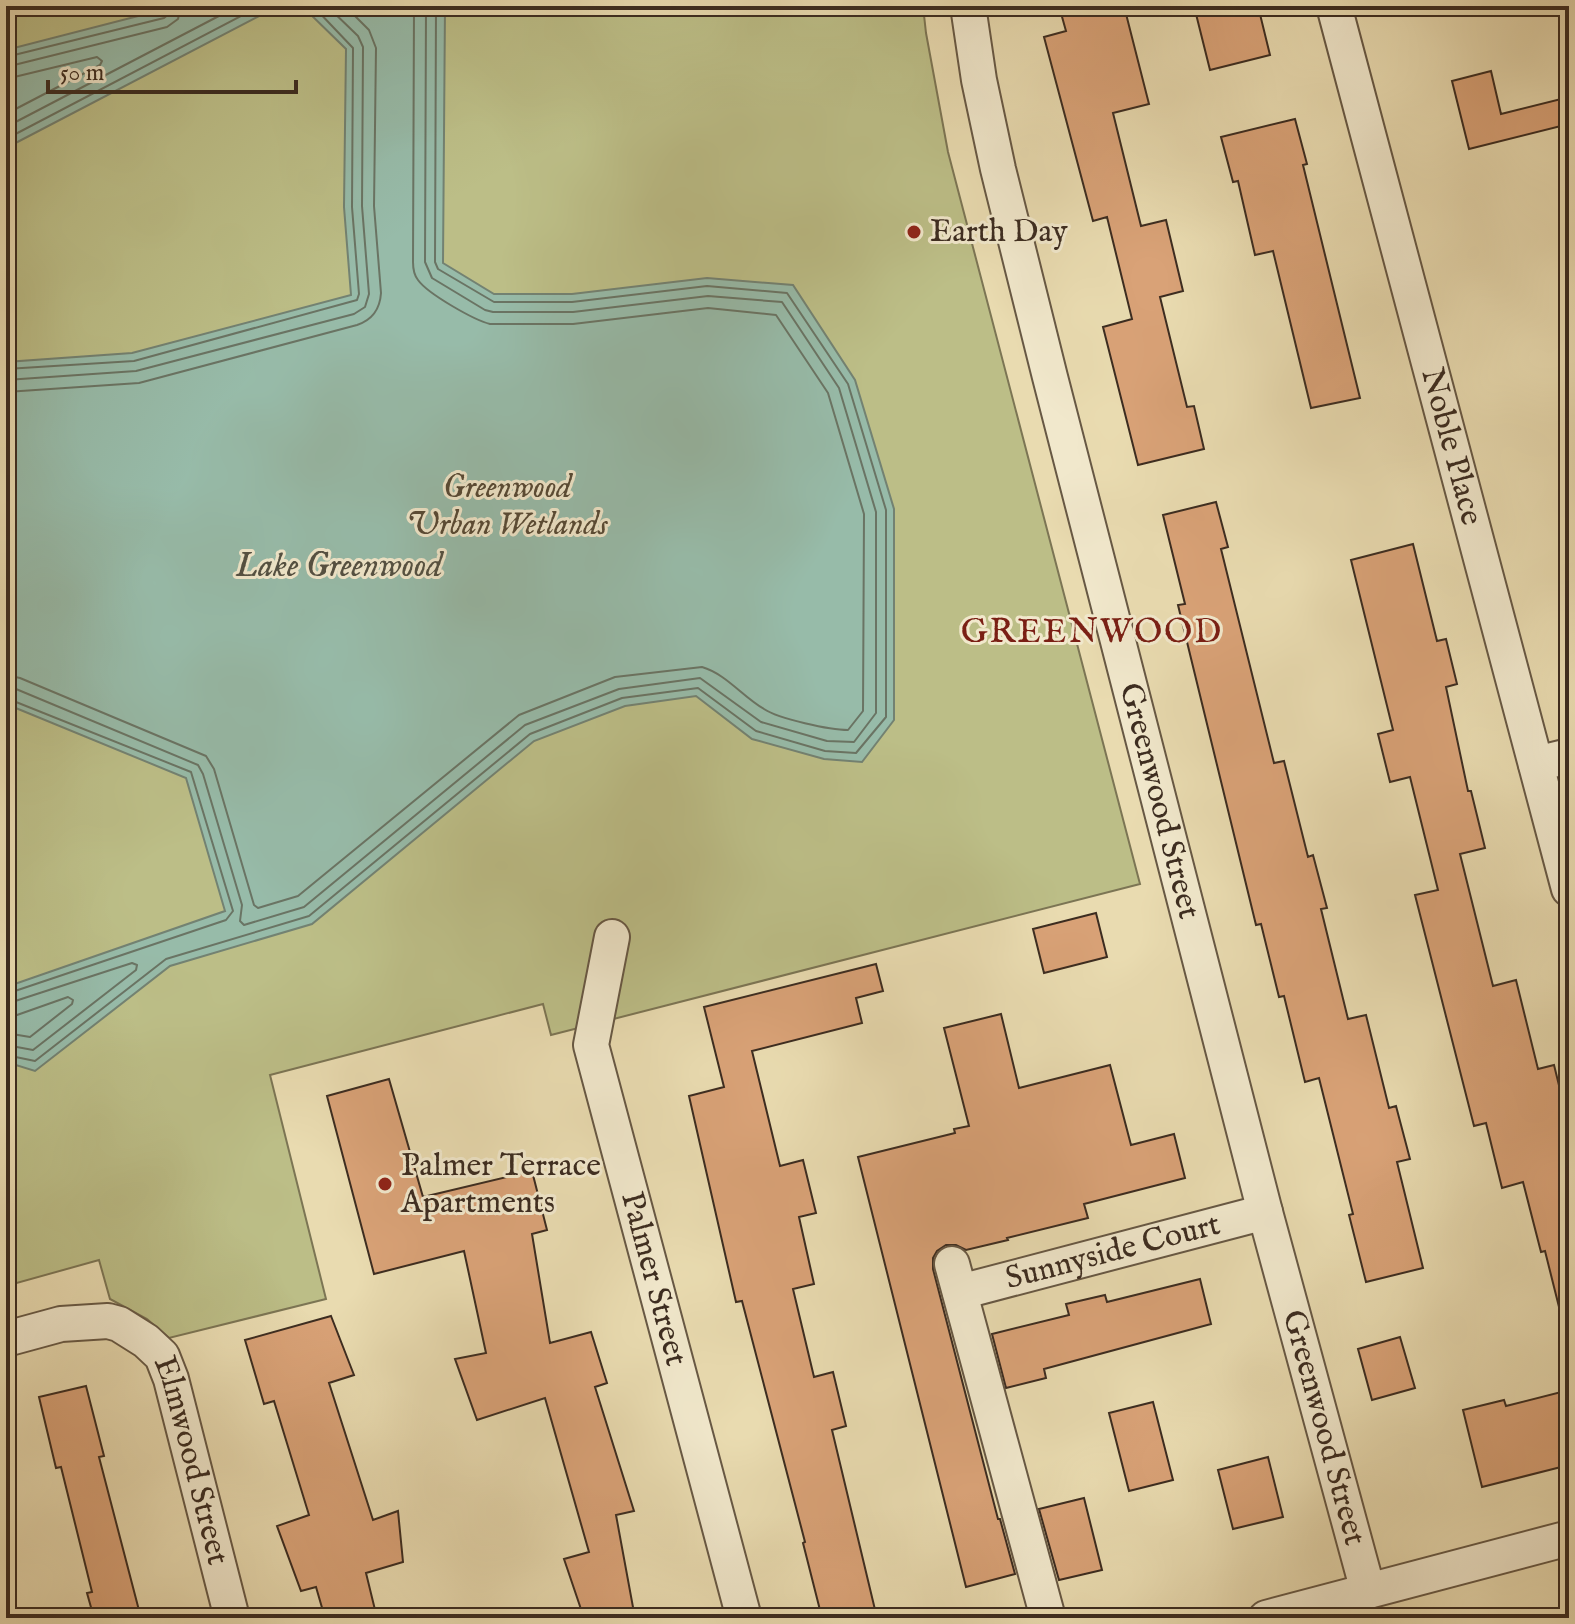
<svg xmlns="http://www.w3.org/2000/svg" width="1575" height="1624" font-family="'IM FELL English',serif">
	<rect width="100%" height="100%" fill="#e9dbb0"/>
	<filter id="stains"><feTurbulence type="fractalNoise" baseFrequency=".0025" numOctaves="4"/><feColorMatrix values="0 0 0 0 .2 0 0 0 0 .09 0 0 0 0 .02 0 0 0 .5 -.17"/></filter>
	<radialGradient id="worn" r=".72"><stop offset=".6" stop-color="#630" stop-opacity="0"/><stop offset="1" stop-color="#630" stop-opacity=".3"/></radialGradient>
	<!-- green -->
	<path fill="#bcbe87" stroke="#7c7554" stroke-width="2" d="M 6,6 L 923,6 L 926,33 L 948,152 L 1140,884 L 551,1035 L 543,1004 L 270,1075 L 326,1299 L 169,1338 L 147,1319 L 110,1299 L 99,1260 L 6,1286 Z"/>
	<!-- water -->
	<path fill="#97bba9" stroke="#738272" stroke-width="2" d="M 177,6 L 445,6 L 443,263 L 494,294 L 572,294 L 707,278 L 793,285 L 855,380 L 894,509 L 894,720 L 862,762 L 824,759 L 752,739 L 696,696 L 625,706 L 534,741 L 312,924 L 170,966 L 35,1071 L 6,1062 L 6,987 L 225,911 L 186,778 L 6,704 L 6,362 L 132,353 L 351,295 L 344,207 L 346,49 L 305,9 L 265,13 L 6,148 L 6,50 Z"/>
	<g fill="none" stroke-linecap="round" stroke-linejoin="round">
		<!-- shore -->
		<path stroke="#6a7464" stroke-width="2" d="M 6,57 L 164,18 L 170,13 L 171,6
			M 6,67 L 167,27 L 178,19 L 181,6
			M 6,79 L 97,57 L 102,61 L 100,65 L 6,114
			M 6,127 L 238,6
			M 6,139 L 260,6
			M 6,369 L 134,361 L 357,300 L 359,294 L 352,207 L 353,48 L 313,6
			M 6,380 L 136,371 L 354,314 L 365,307 L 369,294 L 362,206 L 363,47 L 358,36 L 327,6
			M 6,392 L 139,383 L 357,325 C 372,320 380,309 381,293 L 374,206 L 376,48 L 369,30 L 345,6
			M 6,675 L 20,678 L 206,756 L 214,769 L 254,905 L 258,908 L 298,896 L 519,715 L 615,677 L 702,667 C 726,674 743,697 764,709 C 779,719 830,730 848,730 L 863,711 L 864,514 L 828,393 L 776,315 L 708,308 L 573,324 L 490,324 C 474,320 428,294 418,280 C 414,275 413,269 413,262 L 414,6
			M 6,687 L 16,689 L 198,765 L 203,774 L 242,905 L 240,921 L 244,925 L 304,907 L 525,725 L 619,689 L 700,678 L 761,722 L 827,741 L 854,742 L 876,713 L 876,512 L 839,388 L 782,302 L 708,296 L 573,312 L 493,312 L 485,310 L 432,278 L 425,262 L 426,6
			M 6,698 L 191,772 L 233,911 L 226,920 L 6,994
			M 6,1004 L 132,963 L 137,965 L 136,970 L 33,1050 L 6,1045
			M 6,1016 L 17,1015 L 68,997 L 73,1000 L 72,1004 L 30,1037 L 6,1033
			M 6,1055 L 35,1061 L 166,959 L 309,916 L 530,734 L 622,698 L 698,688 L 756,731 L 825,751 L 856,753 L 886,717 L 886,510 L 848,384 L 787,293 L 707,286 L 572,302 L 494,302 L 438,269 L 435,262 L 436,6"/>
	</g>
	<!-- building -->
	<path fill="#d9a277" stroke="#3c2c20" stroke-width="2" d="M 1059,6 L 1124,6 L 1149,104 L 1113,113 L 1141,226 L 1166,220 L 1183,291 L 1160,297 L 1187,407 L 1194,406 L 1204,449 L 1138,465 L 1103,327 L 1132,319 L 1107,217 L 1093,221 L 1044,37 L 1066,31 Z
		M 1194,6 L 1258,6 L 1270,55 L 1210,70 Z
		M 1491,71 L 1501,114 L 1569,97 L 1569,124 L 1469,149 L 1452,81 Z
		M 1295,119 L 1307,164 L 1303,165 L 1360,398 L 1311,408 L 1273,251 L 1255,255 L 1238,181 L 1233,182 L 1221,137 Z
		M 1216,502 L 1228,547 L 1221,549 L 1274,763 L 1284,761 L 1308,857 L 1313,855 L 1327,908 L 1321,909 L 1348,1019 L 1366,1015 L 1389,1108 L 1396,1106 L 1410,1159 L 1397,1162 L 1423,1268 L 1366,1282 L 1349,1215 L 1353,1214 L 1319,1078 L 1305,1082 L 1284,996 L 1279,997 L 1261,924 L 1256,925 L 1178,605 L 1185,604 L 1163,515 Z
		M 1413,544 L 1437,641 L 1446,639 L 1457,684 L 1446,687 L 1468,791 L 1471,791 L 1485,848 L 1460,854 L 1493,986 L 1516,980 L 1538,1069 L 1554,1065 L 1569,1126 L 1569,1306 L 1559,1307 L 1545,1251 L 1541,1252 L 1523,1182 L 1502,1188 L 1486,1123 L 1474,1126 L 1415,895 L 1438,890 L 1410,777 L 1390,782 L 1378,734 L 1393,730 L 1351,560 Z
		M 1096,913 L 1107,957 L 1044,973 L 1033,929 Z
		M 876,964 L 883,991 L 856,998 L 862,1023 L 752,1051 L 780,1166 L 803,1160 L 816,1213 L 799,1217 L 814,1284 L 793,1289 L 814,1377 L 833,1372 L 846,1426 L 832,1430 L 877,1618 L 822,1618 L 803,1543 L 805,1542 L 742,1301 L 736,1302 L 689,1096 L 724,1087 L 704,1007 Z
		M 1001,1014 L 1019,1088 L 1110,1065 L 1131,1145 L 1174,1134 L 1185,1178 L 1084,1204 L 1088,1218 L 1007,1238 L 1008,1240 L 966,1250 L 956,1245 L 946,1245 L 937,1251 L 933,1258 L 933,1269 L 998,1519 L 1000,1519 L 1015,1574 L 966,1587 L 858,1157 L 955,1133 L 954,1129 L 969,1126 L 944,1028 Z
		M 389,1079 L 423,1197 L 532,1171 L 547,1230 L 532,1234 L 550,1343 L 591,1332 L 607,1383 L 595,1387 L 634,1511 L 616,1515 L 635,1618 L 584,1618 L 564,1559 L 589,1552 L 545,1398 L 477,1420 L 455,1359 L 486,1353 L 464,1251 L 374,1274 L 327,1096 Z
		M 1200,1279 L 1211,1324 L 1044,1369 L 1046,1378 L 1006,1388 L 992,1334 L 1069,1315 L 1066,1304 L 1105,1295 L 1107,1302 Z
		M 331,1316 L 354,1375 L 329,1383 L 373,1520 L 398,1511 L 403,1562 L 366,1573 L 377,1618 L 325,1618 L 316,1587 L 301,1591 L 277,1526 L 309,1515 L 274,1401 L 264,1404 L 245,1340 Z
		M 1400,1337 L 1415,1388 L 1372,1400 L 1358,1349 Z
		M 86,1386 L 104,1456 L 99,1457 L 141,1618 L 94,1618 L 87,1593 L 92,1592 L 61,1467 L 56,1468 L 39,1397 Z
		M 1569,1390 L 1569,1465 L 1482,1487 L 1463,1410 L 1504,1400 L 1506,1406 Z
		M 1153,1402 L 1173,1480 L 1129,1491 L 1109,1413 Z
		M 1268,1457 L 1283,1517 L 1233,1529 L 1218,1470 Z
		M 1084,1498 L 1102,1570 L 1059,1580 L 1039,1509 Z"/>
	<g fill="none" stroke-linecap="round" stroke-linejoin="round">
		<defs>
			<g id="minor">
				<path id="s1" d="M 968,6 L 979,80 L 998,169 L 1050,377 L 1265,1212 L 1368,1591"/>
				<path id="s2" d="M 1334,6 L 1569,889"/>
				<path d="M 1536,764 L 1569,756"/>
				<path id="s3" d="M 612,937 L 591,1045 L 744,1618"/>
				<path d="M 952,1264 L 1048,1618"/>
				<path id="s4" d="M 960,1292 L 1265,1212"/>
				<path id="s5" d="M 6,1339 L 61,1324 L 108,1321 L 119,1324 L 146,1341 L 162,1356 L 171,1379 L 232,1618"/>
				<path d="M 1266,1618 L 1569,1538"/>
			</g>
		</defs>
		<!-- minor casing -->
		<use href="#minor" stroke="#675844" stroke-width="38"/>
		<!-- minor -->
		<use href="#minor" stroke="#f1e8cc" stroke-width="34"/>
	</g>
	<!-- markers -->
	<g fill="#8f2418" stroke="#f1e8cc" stroke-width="3">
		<circle cx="914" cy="232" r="8"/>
		<circle cx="385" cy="1184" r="8"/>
	</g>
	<g text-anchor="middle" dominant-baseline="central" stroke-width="6" stroke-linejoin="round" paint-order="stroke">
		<!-- poi labels -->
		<g font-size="32" fill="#3c2c20" stroke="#f1e8cc" text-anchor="start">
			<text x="930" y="232">Earth Day</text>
			<text x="401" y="1166">Palmer Terrace<tspan x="401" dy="37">Apartments</tspan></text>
		</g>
		<!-- street labels -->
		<g font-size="32" fill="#3c2c20" stroke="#f1e8cc">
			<text stroke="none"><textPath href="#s2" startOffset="456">Noble Place</textPath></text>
			<text stroke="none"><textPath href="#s1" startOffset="818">Greenwood Street</textPath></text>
			<text stroke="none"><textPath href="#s4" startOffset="158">Sunnyside Court</textPath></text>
			<text stroke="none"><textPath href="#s3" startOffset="352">Palmer Street</textPath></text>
			<text stroke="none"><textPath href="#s1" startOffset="1466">Greenwood Street</textPath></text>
			<text stroke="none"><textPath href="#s5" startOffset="278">Elmwood Street</textPath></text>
		</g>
		<!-- park labels -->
		<g font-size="32" font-style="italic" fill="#564935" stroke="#f1e8cc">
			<text x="507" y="488">Greenwood<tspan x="507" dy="37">Urban Wetlands</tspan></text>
		</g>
		<!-- water labels -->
		<g font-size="34" font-style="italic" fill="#535042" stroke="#f1e8cc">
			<text x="339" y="566">Lake Greenwood</text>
		</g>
		<!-- neighbourhood labels -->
		<g font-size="34" letter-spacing="2" fill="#7a1f14" stroke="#f1e8cc">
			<text x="1092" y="632">GREENWOOD</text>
		</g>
	</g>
	<!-- margin -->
	<rect width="1575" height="1624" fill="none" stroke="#e9dbb0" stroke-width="32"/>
	<rect x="8" y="8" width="1559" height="1608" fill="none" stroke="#3c2c20" stroke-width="4"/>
	<rect x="16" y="16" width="1543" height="1592" fill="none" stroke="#3c2c20" stroke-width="2"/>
	<!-- scale -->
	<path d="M48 80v12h248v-12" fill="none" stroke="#3c2c20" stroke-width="4"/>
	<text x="60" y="80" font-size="24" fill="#3c2c20" stroke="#f1e8cc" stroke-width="6" paint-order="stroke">50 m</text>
	<rect width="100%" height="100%" filter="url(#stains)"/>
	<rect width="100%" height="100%" fill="url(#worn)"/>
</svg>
